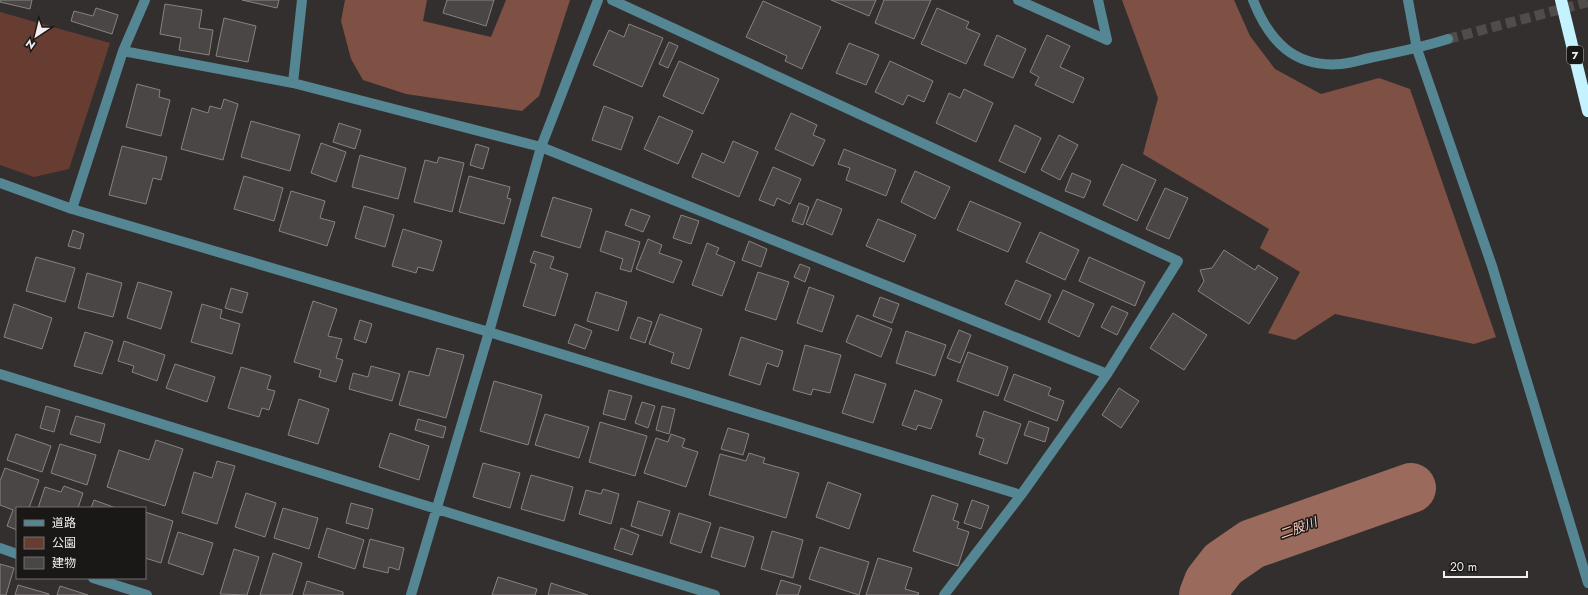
<svg xmlns="http://www.w3.org/2000/svg" width="1588" height="595" font-family="Jost,'Noto Sans JP',sans-serif">
	<rect width="100%" height="100%" fill="#332f2e"/>
	<!-- green -->
	<path fill="#683d31" d="M 0,12 L 110,43 L 69,169 L 34,177 L 0,165 Z"/>
	<!-- forest -->
	<path fill="#7f5144" d="M 345,0 L 427,0 L 423,21 L 491,37 L 506,0 L 570,0 L 539,96 L 522,111 L 406,94 L 363,80 L 351,59 L 341,21 Z
		M 1122,0 L 1234,0 L 1250,36 L 1275,69 L 1321,94 L 1379,78 L 1410,89 L 1496,337 L 1474,344 L 1335,314 L 1295,340 L 1268,333 L 1300,272 L 1260,248 L 1269,229 L 1143,154 L 1158,98 Z"/>
	<g fill="none" stroke-linecap="round" stroke-linejoin="round">
		<!-- river -->
		<path stroke="#9a6a5d" stroke-width="50" d="M 1204,595 L 1209,582 L 1223,564 L 1252,544 L 1411,488"/>
	</g>
	<!-- building -->
	<path fill="#4a4645" stroke="#888382" d="M 0,0 L 32,0 L 30,9 L 0,2 Z
		M 242,0 L 279,0 L 277,8 Z
		M 447,0 L 494,0 L 486,26 L 443,13 Z
		M 831,0 L 876,0 L 869,16 Z
		M 884,0 L 931,0 L 914,39 L 875,23 Z
		M 763,1 L 821,27 L 802,69 L 785,61 L 787,56 L 746,37 Z
		M 165,4 L 202,10 L 199,28 L 213,30 L 209,55 L 179,50 L 181,38 L 160,34 Z
		M 96,8 L 118,15 L 112,34 L 71,21 L 74,11 L 93,16 Z
		M 937,8 L 969,22 L 966,28 L 980,34 L 966,64 L 921,44 Z
		M 224,18 L 256,26 L 248,62 L 216,56 Z
		M 629,24 L 663,38 L 642,87 L 593,65 L 609,30 L 624,37 Z
		M 997,35 L 1026,49 L 1013,78 L 984,65 Z
		M 1047,35 L 1070,46 L 1060,67 L 1084,78 L 1073,103 L 1035,85 L 1039,77 L 1030,72 Z
		M 669,42 L 678,46 L 668,68 L 659,64 Z
		M 849,43 L 879,55 L 866,85 L 836,73 Z
		M 679,61 L 719,79 L 703,114 L 663,96 Z
		M 890,61 L 933,81 L 924,102 L 908,95 L 903,105 L 875,92 Z
		M 137,84 L 160,90 L 159,97 L 170,100 L 161,136 L 126,127 Z
		M 964,89 L 993,103 L 976,142 L 936,123 L 949,93 L 960,98 Z
		M 224,99 L 238,104 L 223,160 L 181,149 L 192,108 L 208,113 L 210,106 L 221,109 Z
		M 604,106 L 633,117 L 621,150 L 592,140 Z
		M 791,113 L 817,125 L 813,135 L 825,140 L 813,166 L 775,149 Z
		M 659,116 L 693,131 L 678,164 L 644,149 Z
		M 251,121 L 300,135 L 290,171 L 241,157 Z
		M 339,123 L 361,130 L 355,149 L 333,142 Z
		M 1015,125 L 1041,138 L 1025,173 L 999,161 Z
		M 1059,135 L 1078,145 L 1060,180 L 1041,170 Z
		M 733,141 L 758,152 L 739,197 L 692,177 L 702,153 L 724,163 Z
		M 321,143 L 346,152 L 336,182 L 311,173 Z
		M 476,144 L 489,148 L 483,169 L 470,165 Z
		M 122,146 L 167,157 L 161,180 L 153,178 L 146,204 L 109,195 Z
		M 844,149 L 896,170 L 886,196 L 846,180 L 850,168 L 838,164 Z
		M 360,155 L 406,168 L 398,199 L 352,187 Z
		M 439,157 L 464,163 L 452,212 L 414,202 L 425,160 L 437,163 Z
		M 1122,164 L 1156,180 L 1137,221 L 1103,205 Z
		M 773,167 L 801,179 L 790,204 L 777,198 L 774,206 L 759,200 Z
		M 915,171 L 950,187 L 935,219 L 901,202 Z
		M 1072,173 L 1091,181 L 1084,198 L 1065,191 Z
		M 244,176 L 283,188 L 274,221 L 234,209 Z
		M 469,176 L 510,187 L 507,198 L 511,199 L 504,224 L 459,212 Z
		M 1165,188 L 1188,198 L 1169,239 L 1146,229 Z
		M 291,191 L 325,201 L 320,218 L 335,222 L 327,246 L 279,231 Z
		M 553,197 L 592,209 L 580,248 L 541,236 Z
		M 817,199 L 842,209 L 832,235 L 806,224 Z
		M 970,201 L 1021,223 L 1008,252 L 957,230 Z
		M 799,203 L 809,207 L 803,225 L 792,221 Z
		M 364,206 L 394,215 L 385,247 L 355,238 Z
		M 631,209 L 650,216 L 643,232 L 625,225 Z
		M 681,215 L 699,221 L 691,244 L 673,238 Z
		M 878,219 L 916,235 L 904,262 L 866,246 Z
		M 403,229 L 442,241 L 433,271 L 418,267 L 416,273 L 392,266 Z
		M 73,230 L 84,234 L 80,249 L 68,246 Z
		M 606,231 L 640,242 L 631,272 L 620,269 L 623,259 L 600,251 Z
		M 1040,232 L 1079,250 L 1065,280 L 1026,262 Z
		M 648,239 L 662,245 L 659,253 L 682,261 L 673,283 L 636,269 Z
		M 749,241 L 767,249 L 761,267 L 742,260 Z
		M 707,243 L 719,248 L 716,254 L 735,262 L 722,296 L 692,285 Z
		M 1224,250 L 1255,270 L 1258,265 L 1278,278 L 1249,324 L 1198,291 L 1204,281 L 1200,270 L 1212,268 Z
		M 534,251 L 554,257 L 550,268 L 568,274 L 555,316 L 523,306 L 536,264 L 530,262 Z
		M 36,257 L 75,268 L 65,302 L 26,291 Z
		M 1089,257 L 1145,282 L 1135,306 L 1079,281 Z
		M 800,264 L 810,268 L 805,282 L 794,277 Z
		M 758,272 L 789,282 L 776,320 L 745,310 Z
		M 87,273 L 122,283 L 113,317 L 78,308 Z
		M 1016,280 L 1051,295 L 1040,320 L 1005,304 Z
		M 138,282 L 172,292 L 161,329 L 127,318 Z
		M 809,287 L 834,296 L 822,332 L 797,323 Z
		M 231,288 L 248,293 L 242,313 L 225,308 Z
		M 1063,290 L 1094,304 L 1079,337 L 1048,322 Z
		M 596,292 L 627,302 L 618,331 L 587,321 Z
		M 880,297 L 899,304 L 892,323 L 873,316 Z
		M 313,301 L 337,309 L 328,336 L 342,339 L 336,358 L 343,360 L 336,382 L 319,377 L 321,370 L 294,362 Z
		M 14,304 L 52,318 L 42,349 L 4,337 Z
		M 202,304 L 222,310 L 220,318 L 240,324 L 232,354 L 191,342 Z
		M 1112,306 L 1128,313 L 1117,335 L 1101,327 Z
		M 1173,313 L 1207,335 L 1184,370 L 1150,348 Z
		M 660,314 L 702,329 L 689,369 L 671,363 L 674,353 L 649,344 Z
		M 857,315 L 892,329 L 881,357 L 846,342 Z
		M 638,317 L 652,322 L 645,343 L 630,338 Z
		M 360,320 L 372,324 L 366,343 L 354,339 Z
		M 575,324 L 592,331 L 585,349 L 568,343 Z
		M 959,330 L 971,335 L 960,363 L 947,358 Z
		M 906,331 L 946,345 L 935,376 L 896,363 Z
		M 85,332 L 113,341 L 102,374 L 74,366 Z
		M 741,337 L 783,351 L 778,367 L 767,363 L 760,385 L 729,375 Z
		M 124,341 L 165,355 L 157,381 L 132,372 L 134,366 L 118,361 Z
		M 805,345 L 841,355 L 830,393 L 813,389 L 811,395 L 793,390 Z
		M 437,348 L 464,355 L 446,418 L 399,405 L 409,371 L 429,376 Z
		M 968,352 L 1008,367 L 998,396 L 957,381 Z
		M 175,364 L 215,377 L 207,402 L 166,388 Z
		M 371,366 L 400,374 L 392,401 L 349,389 L 353,373 L 368,377 Z
		M 241,367 L 271,376 L 267,389 L 275,391 L 269,410 L 262,408 L 259,417 L 228,408 Z
		M 855,374 L 886,384 L 873,423 L 842,413 Z
		M 1014,374 L 1051,388 L 1048,395 L 1064,401 L 1057,421 L 1004,400 Z
		M 494,381 L 542,395 L 528,445 L 480,431 Z
		M 1119,388 L 1139,401 L 1121,428 L 1102,415 Z
		M 609,390 L 632,396 L 625,420 L 603,414 Z
		M 915,390 L 942,400 L 931,429 L 918,425 L 916,430 L 902,425 Z
		M 299,399 L 329,409 L 318,444 L 288,435 Z
		M 642,402 L 655,406 L 648,428 L 635,423 Z
		M 46,406 L 60,410 L 54,432 L 40,428 Z
		M 662,406 L 675,409 L 669,434 L 656,430 Z
		M 984,411 L 1021,424 L 1007,464 L 979,454 L 984,439 L 976,436 Z
		M 545,414 L 589,427 L 579,458 L 535,445 Z
		M 76,416 L 105,424 L 100,443 L 70,434 Z
		M 418,419 L 446,427 L 443,438 L 415,430 Z
		M 1029,421 L 1049,428 L 1045,442 L 1024,435 Z
		M 600,422 L 647,436 L 635,476 L 589,462 Z
		M 728,428 L 749,434 L 743,455 L 721,449 Z
		M 390,433 L 429,446 L 419,480 L 379,467 Z
		M 16,434 L 51,446 L 42,472 L 7,460 Z
		M 671,434 L 685,439 L 682,447 L 698,452 L 686,487 L 644,473 L 656,438 L 668,442 Z
		M 156,440 L 183,449 L 165,506 L 107,487 L 119,450 L 149,460 Z
		M 60,444 L 96,455 L 87,485 L 51,473 Z
		M 749,453 L 765,458 L 763,463 L 799,473 L 786,518 L 709,495 L 720,454 L 746,461 Z
		M 217,461 L 235,466 L 217,524 L 182,513 L 194,472 L 212,478 Z
		M 483,463 L 520,473 L 510,508 L 473,497 Z
		M 5,468 L 39,480 L 29,508 L 17,508 L 17,530 L 7,526 L 13,510 L 0,505 L 0,481 Z
		M 531,475 L 573,487 L 564,521 L 521,509 Z
		M 828,482 L 861,494 L 849,529 L 816,517 Z
		M 64,486 L 83,493 L 78,508 L 38,508 L 45,487 L 61,492 Z
		M 603,489 L 619,494 L 611,524 L 579,514 L 586,490 L 601,494 Z
		M 246,493 L 276,503 L 265,537 L 235,527 Z
		M 932,495 L 958,504 L 953,520 L 959,522 L 957,528 L 969,532 L 958,566 L 913,551 Z
		M 94,500 L 116,508 L 91,508 Z
		M 972,500 L 989,506 L 981,529 L 964,523 Z
		M 638,501 L 670,511 L 662,536 L 631,526 Z
		M 351,503 L 373,509 L 368,529 L 346,523 Z
		M 283,508 L 318,518 L 309,549 L 274,538 Z
		M 145,512 L 173,521 L 161,563 L 145,558 Z
		M 679,513 L 711,523 L 701,553 L 670,543 Z
		M 720,527 L 754,537 L 745,567 L 711,557 Z
		M 327,528 L 364,540 L 355,569 L 318,557 Z
		M 621,528 L 639,535 L 632,555 L 614,549 Z
		M 772,531 L 803,540 L 793,578 L 761,569 Z
		M 178,532 L 213,543 L 203,575 L 168,563 Z
		M 370,539 L 404,548 L 399,570 L 389,567 L 388,573 L 363,567 Z
		M 820,547 L 869,562 L 859,595 L 809,579 Z
		M 234,549 L 259,557 L 247,595 L 220,594 Z
		M 273,553 L 302,563 L 292,595 L 260,595 Z
		M 878,558 L 912,568 L 905,589 L 919,593 L 918,595 L 866,595 Z
		M 0,564 L 14,568 L 6,595 L 0,595 Z
		M 498,577 L 537,589 L 535,595 L 492,595 Z
		M 781,580 L 801,586 L 798,595 L 776,595 Z
		M 307,581 L 343,592 L 343,595 L 303,595 Z
		M 551,583 L 588,595 L 548,595 Z
		M 18,585 L 49,594 L 49,595 L 15,595 Z
		M 60,586 L 88,595 L 57,595 Z"/>
	<g fill="none" stroke-linecap="round" stroke-linejoin="round">
		<!-- minor-tunnel -->
		<path stroke="#504c4b" stroke-width="10" stroke-dasharray="10 5" stroke-linecap="butt" d="M 1448,39 L 1588,2"/>
		<!-- minor -->
		<path stroke="#558693" stroke-width="10" d="M 612,0 L 1178,261 L 1107,374 L 1021,495 L 944,595
			M 1018,0 L 1107,40 L 1098,0
			M 1253,0 C 1269,41 1294,68 1341,64 C 1352,63 1363,59 1374,57 C 1399,52 1423,47 1448,39
			M 1408,0 L 1417,49 L 1492,266 L 1588,583
			M 123,51 L 293,83 L 541,147 L 1107,374
			M 293,83 L 302,0
			M 0,183 L 72,209 L 489,332 L 1021,495
			M 72,209 L 123,51 L 145,0
			M 0,374 L 715,595
			M 0,548 L 17,554
			M 93,578 L 147,595
			M 411,595 L 489,332 L 541,147 L 598,0"/>
		<!-- highway -->
		<path stroke="#c4f2ff" stroke-width="12" d="M 1561,0 L 1588,111"/>
	</g>
	<g text-anchor="middle" dominant-baseline="central" stroke-width="3" stroke-linejoin="round" paint-order="stroke">
		<!-- shield labels -->
		<rect fill="#1a1817" stroke="#b0aeae" stroke-width="1" x="1567" y="46" width="16" height="18" rx="3"/>
		<g font-size="11" font-weight="bold" fill="#f1eeee">
			<text x="1575" y="55">7</text>
		</g>
		<!-- water labels -->
		<g font-size="13" font-style="italic" fill="#facbbd" stroke="#1a1817">
			<text transform="translate(1298 528) rotate(-20)">二股川</text>
		</g>
	</g>
	<!-- legend -->
	<rect x="16" y="507" width="130" height="72" fill="#1a1817" stroke="#706e6d"/>
	<rect x="24" y="520" width="20" height="6" fill="#558693" stroke="#706e6d"/>
	<text x="52" y="527" font-size="12" fill="#f1eeee">道路</text>
	<rect x="24" y="537" width="20" height="12" fill="#683d31" stroke="#706e6d"/>
	<text x="52" y="547" font-size="12" fill="#f1eeee">公園</text>
	<rect x="24" y="557" width="20" height="12" fill="#4a4645" stroke="#706e6d"/>
	<text x="52" y="567" font-size="12" fill="#f1eeee">建物</text>
	<!-- north arrow -->
	<g transform="translate(36 36) rotate(215)" stroke="#1a1817" stroke-width="3" paint-order="stroke">
	<path d="M0-3L7 15L0 10L-7 15Z" fill="#f1eeee"/>
	<text y="-6" font-size="11" font-weight="bold" text-anchor="middle" fill="#f1eeee">N</text>
	</g>
	<!-- scale -->
	<path d="M1444 571v6h83v-6" fill="none" stroke="#f1eeee" stroke-width="2"/>
	<text x="1450" y="571" font-size="12" fill="#f1eeee" stroke="#1a1817" stroke-width="3" paint-order="stroke">20 m</text>
</svg>
